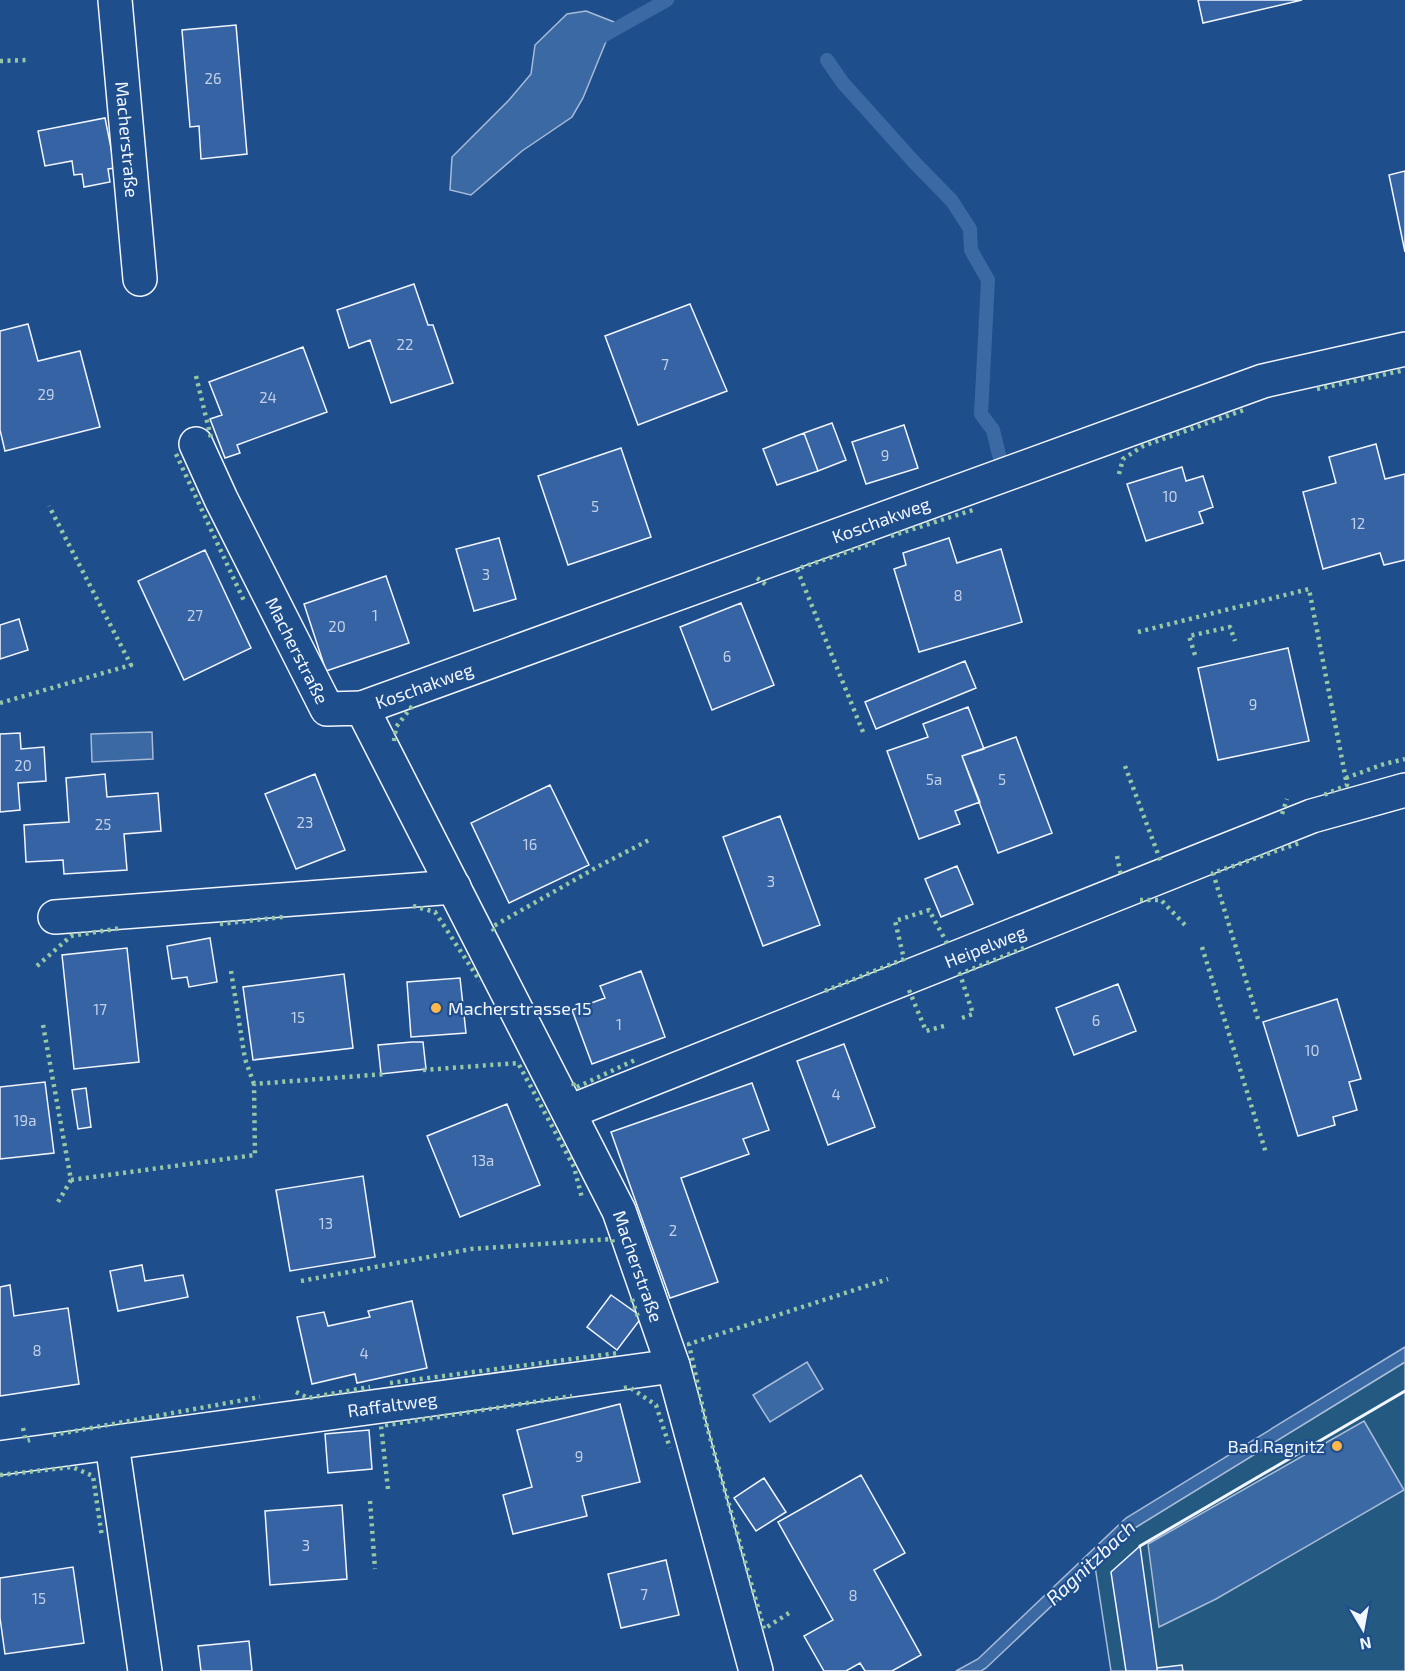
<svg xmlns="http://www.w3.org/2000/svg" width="1405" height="1671" font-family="'Exo 2',sans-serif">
	<rect width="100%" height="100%" fill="#1f4e8c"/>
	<!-- green -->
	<path fill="#245a82" stroke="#a8bbd7" stroke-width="1.5" d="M 1405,1362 L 1405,1671 L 1111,1671 L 1095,1566 L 1133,1529 Z"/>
	<!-- water -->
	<path fill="#3b69a3" stroke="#a8bbd7" stroke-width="1.5" d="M 586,11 L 614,22 L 583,98 L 572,117 L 522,151 L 471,195 L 450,190 L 452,157 L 509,100 L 531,74 L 535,45 L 567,14 Z
		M 152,732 L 153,759 L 92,762 L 91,734 Z
		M 1405,1347 L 1405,1362 L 1133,1529 L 986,1668 L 981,1671 L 956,1671 L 978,1659 L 1126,1518 Z
		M 807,1362 L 823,1389 L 770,1422 L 753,1395 Z
		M 1364,1421 L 1404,1490 L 1216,1599 L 1159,1627 L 1148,1544 Z"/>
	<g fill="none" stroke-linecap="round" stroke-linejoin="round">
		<!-- stream -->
		<path stroke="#3b69a3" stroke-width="14" d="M 594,41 L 667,0
			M 827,60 L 843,83 L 914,162 L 952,201 L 970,229 L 971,250 L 988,280 L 981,414 L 993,430 L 999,455"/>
	</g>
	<!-- building -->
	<path fill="#3563a3" stroke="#f2f6ff" stroke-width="1.5" d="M 1198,0 L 1302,0 L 1203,23 Z
		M 236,25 L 247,154 L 201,159 L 199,126 L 190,127 L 182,30 Z
		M 105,118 L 115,168 L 108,169 L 110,182 L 84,187 L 82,174 L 74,175 L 72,161 L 45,166 L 38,131 Z
		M 1405,171 L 1405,252 L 1389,175 Z
		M 414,284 L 428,325 L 433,325 L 453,383 L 391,403 L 370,340 L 349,348 L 337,310 Z
		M 690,304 L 727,391 L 638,425 L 605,336 Z
		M 28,324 L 38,361 L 80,351 L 100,427 L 5,451 L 0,430 L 0,331 Z
		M 303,347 L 327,412 L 237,445 L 240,453 L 225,458 L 210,419 L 222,415 L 209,382 Z
		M 832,423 L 846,460 L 818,471 L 804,433 Z
		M 904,425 L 918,468 L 866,484 L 852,442 Z
		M 804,433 L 818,471 L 777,485 L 763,449 Z
		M 1376,444 L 1385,479 L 1405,474 L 1405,560 L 1384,565 L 1380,553 L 1323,569 L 1303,492 L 1336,483 L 1329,457 Z
		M 621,448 L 651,537 L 568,565 L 538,476 Z
		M 1182,467 L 1186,481 L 1203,476 L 1213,507 L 1199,512 L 1203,523 L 1146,541 L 1127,484 Z
		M 499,538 L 516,599 L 474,611 L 456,549 Z
		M 949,538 L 957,563 L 1001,549 L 1022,622 L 919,652 L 894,569 L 906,565 L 903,553 Z
		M 205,550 L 251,648 L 184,680 L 138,581 Z
		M 386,576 L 409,643 L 326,671 L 304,604 Z
		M 741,603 L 774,685 L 712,710 L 680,627 Z
		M 19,619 L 28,650 L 0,659 L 0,625 Z
		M 1288,648 L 1309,741 L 1218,760 L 1198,668 Z
		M 965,661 L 976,688 L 876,729 L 865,702 Z
		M 968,707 L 984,749 L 962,756 L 980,802 L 955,811 L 960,824 L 919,839 L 887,751 L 928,737 L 923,724 Z
		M 20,733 L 21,749 L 44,747 L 46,781 L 18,783 L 20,810 L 0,812 L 0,734 Z
		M 1016,737 L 1052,833 L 998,853 L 962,756 Z
		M 105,774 L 107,797 L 158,793 L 161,831 L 124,834 L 127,870 L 64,874 L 63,860 L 26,862 L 24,825 L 69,822 L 66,778 Z
		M 315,774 L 345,850 L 296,869 L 265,794 Z
		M 550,785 L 589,865 L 509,903 L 471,823 Z
		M 780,816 L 820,925 L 763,946 L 723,837 Z
		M 957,866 L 973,904 L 941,917 L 925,879 Z
		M 210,938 L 217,982 L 189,987 L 187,977 L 172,979 L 167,946 Z
		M 127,948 L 139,1062 L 74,1069 L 62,955 Z
		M 641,971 L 665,1037 L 592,1064 L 572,1010 L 605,998 L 600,986 Z
		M 344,974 L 353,1048 L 253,1060 L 243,987 Z
		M 460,978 L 466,1033 L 411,1037 L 407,982 Z
		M 1118,984 L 1136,1031 L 1074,1055 L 1056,1008 Z
		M 1337,999 L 1361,1079 L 1349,1082 L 1357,1110 L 1333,1117 L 1335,1125 L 1298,1136 L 1263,1022 Z
		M 412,1042 L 423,1042 L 426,1069 L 381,1074 L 378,1045 Z
		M 844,1044 L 875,1127 L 828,1145 L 797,1061 Z
		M 45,1082 L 54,1153 L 0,1159 L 0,1087 Z
		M 752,1083 L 769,1130 L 743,1139 L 749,1154 L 681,1178 L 718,1282 L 670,1298 L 611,1132 Z
		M 86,1088 L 91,1127 L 78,1129 L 72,1090 Z
		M 507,1104 L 540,1185 L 460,1217 L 427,1136 Z
		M 363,1176 L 375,1257 L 290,1271 L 276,1190 Z
		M 142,1265 L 145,1281 L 183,1275 L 188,1297 L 118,1311 L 110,1271 Z
		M 10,1285 L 14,1316 L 68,1308 L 79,1384 L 0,1396 L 0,1287 Z
		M 611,1295 L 642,1317 L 617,1350 L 587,1327 Z
		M 412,1301 L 427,1368 L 357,1383 L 355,1374 L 312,1384 L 297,1317 L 324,1312 L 328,1326 L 370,1317 L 368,1311 Z
		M 620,1404 L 640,1482 L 582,1496 L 587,1516 L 513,1534 L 503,1495 L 532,1487 L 517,1430 Z
		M 369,1430 L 372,1469 L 328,1473 L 325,1434 Z
		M 861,1475 L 905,1553 L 874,1570 L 921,1655 L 892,1671 L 865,1671 L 860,1663 L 846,1671 L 824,1671 L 804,1636 L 833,1620 L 778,1522 Z
		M 764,1478 L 786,1512 L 756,1531 L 734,1498 Z
		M 342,1505 L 347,1579 L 270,1585 L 265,1511 Z
		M 1140,1546 L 1157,1668 L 1157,1671 L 1126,1671 L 1111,1572 Z
		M 666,1560 L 679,1615 L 621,1628 L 608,1574 Z
		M 73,1567 L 84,1643 L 5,1654 L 0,1618 L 0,1578 Z
		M 249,1641 L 252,1671 L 201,1671 L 198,1646 Z
		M 1182,1665 L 1183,1671 L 1157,1671 L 1157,1668 Z"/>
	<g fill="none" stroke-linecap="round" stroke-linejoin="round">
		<defs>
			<g id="minor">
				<path id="s1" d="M 115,0 L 140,279"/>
				<path id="s2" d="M 196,444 L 221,499 L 327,709 L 362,708 L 619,1211 L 673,1366 L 756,1671"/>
				<path id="s3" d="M 362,708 L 1263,381 L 1405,349"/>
				<path d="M 55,917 L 454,887"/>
				<path id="s4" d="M 569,1112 L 1312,816 L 1405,790"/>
				<path d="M 112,1444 L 145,1671"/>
				<path id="s5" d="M 0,1458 L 673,1366"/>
			</g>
		</defs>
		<!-- minor casing -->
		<use href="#minor" stroke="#f2f6ff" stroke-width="36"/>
		<!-- minor -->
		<use href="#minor" stroke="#1f4e8c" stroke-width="33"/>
		<!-- hedge -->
		<path stroke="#97c8a6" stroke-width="4.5" stroke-dasharray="3 4.5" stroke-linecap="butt" d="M 0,61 L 26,60
			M 196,376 L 211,438
			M 1317,389 L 1405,370
			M 176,454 L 245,603
			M 1119,474 L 1123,459 L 1143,446 L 1247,409
			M 891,536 L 973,510
			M 757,578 L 769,587
			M 1138,632 L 1309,589 L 1347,785 L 1324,795
			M 1195,655 L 1189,636 L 1230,627 L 1235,641
			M 0,703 L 131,665 L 49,506
			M 863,732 L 797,569 L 876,542
			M 394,741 L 396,727 L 413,705
			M 1125,766 L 1161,862
			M 1346,778 L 1384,764 L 1405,759
			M 1282,814 L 1287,799
			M 1117,856 L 1121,876 L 1119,876
			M 1140,900 L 1161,900 L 1186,926
			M 413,906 L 435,912 L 480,981
			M 220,924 L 283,917
			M 494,931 L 492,927 L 599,866 L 651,839
			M 1202,947 L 1266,1153
			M 37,966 L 71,936 L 121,928
			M 231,971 L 245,1059 L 254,1084
			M 909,990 L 926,1031 L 944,1026
			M 825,991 L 904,959 L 895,921 L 929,910 L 948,945 L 950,944
			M 962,1018 L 973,1014 L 960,974 L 1024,948
			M 1258,1019 L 1213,873 L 1299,843
			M 43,1025 L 71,1180 L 58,1202
			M 423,1070 L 518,1063 L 574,1167 L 582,1198
			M 573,1083 L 575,1088 L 635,1060
			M 71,1180 L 255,1155 L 254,1084 L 385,1074
			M 301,1281 L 471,1249 L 612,1239 L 613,1243
			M 632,1299 L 638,1317
			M 390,1383 L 618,1353
			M 624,1388 L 629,1387 L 656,1405 L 670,1448
			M 296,1392 L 308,1398 L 370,1387
			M 23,1428 L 26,1441 L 30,1440
			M 53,1435 L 260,1397
			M 0,1475 L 72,1467 L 93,1476 L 102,1537
			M 388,1489 L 381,1426 L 572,1396
			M 370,1501 L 375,1569
			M 789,1613 L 764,1629 L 706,1423 L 689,1344 L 888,1279"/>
		<!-- wall -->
		<path stroke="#f2f6ff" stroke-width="3" d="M 1140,1546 L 1405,1391"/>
	</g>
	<!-- markers -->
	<g fill="#ffb74d" stroke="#1f4e8c" stroke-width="2">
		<circle cx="436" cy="1008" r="6"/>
		<circle cx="1337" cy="1446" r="6"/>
	</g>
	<g text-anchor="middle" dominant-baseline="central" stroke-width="4.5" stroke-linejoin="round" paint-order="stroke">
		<!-- number labels -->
		<g font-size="15" fill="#c3d1e8">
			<text x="213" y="78">26</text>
			<text x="405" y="344">22</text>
			<text x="665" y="364">7</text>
			<text x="46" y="394">29</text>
			<text x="268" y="397">24</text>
			<text x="885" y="455">9</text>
			<text x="1170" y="496">10</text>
			<text x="595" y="506">5</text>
			<text x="1358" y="523">12</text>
			<text x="486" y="574">3</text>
			<text x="958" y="595">8</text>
			<text x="195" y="615">27</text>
			<text x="375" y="615">1</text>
			<text x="337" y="626">20</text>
			<text x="727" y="656">6</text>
			<text x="1253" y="704">9</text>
			<text x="23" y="765">20</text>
			<text x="934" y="779">5a</text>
			<text x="1002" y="779">5</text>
			<text x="305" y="822">23</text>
			<text x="103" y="824">25</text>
			<text x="530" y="844">16</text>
			<text x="771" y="881">3</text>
			<text x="100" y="1009">17</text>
			<text x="298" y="1017">15</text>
			<text x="1096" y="1020">6</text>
			<text x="619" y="1024">1</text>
			<text x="1312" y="1050">10</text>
			<text x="836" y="1094">4</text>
			<text x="25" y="1120">19a</text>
			<text x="483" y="1160">13a</text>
			<text x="326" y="1223">13</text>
			<text x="673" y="1230">2</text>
			<text x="37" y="1350">8</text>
			<text x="364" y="1353">4</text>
			<text x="579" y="1456">9</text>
			<text x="306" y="1545">3</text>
			<text x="644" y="1594">7</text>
			<text x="853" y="1595">8</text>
			<text x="39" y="1598">15</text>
		</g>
		<!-- street labels -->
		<g font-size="18" fill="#f2f6ff" stroke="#1f4e8c">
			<text stroke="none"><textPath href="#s1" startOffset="140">Macherstraße</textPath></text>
			<text stroke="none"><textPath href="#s3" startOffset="552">Koschakweg</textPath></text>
			<text stroke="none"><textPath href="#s2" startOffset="230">Macherstraße</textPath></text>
			<text stroke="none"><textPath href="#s3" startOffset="66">Koschakweg</textPath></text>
			<text stroke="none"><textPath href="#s4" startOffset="448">Heipelweg</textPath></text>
			<text stroke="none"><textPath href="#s2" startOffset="954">Macherstraße</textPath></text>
			<text stroke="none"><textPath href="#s5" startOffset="396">Raffaltweg</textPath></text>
		</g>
		<!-- poi labels -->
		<g font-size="18" fill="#f2f6ff" stroke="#1f4e8c" text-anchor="start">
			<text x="448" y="1008">Macherstrasse 15</text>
			<text x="1325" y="1446" text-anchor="end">Bad Ragnitz</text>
		</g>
		<!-- water labels -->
		<g font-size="20" font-style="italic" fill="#f2f6ff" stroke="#1f4e8c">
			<text transform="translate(1090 1562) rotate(-43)">Ragnitzbach</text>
		</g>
	</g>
	<!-- north arrow -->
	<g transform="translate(1363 1629) rotate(170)" stroke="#1f4e8c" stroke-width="4.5" paint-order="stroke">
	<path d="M0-4.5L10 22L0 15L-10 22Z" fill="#f2f6ff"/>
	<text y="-9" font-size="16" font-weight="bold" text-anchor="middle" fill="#f2f6ff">N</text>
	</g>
</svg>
